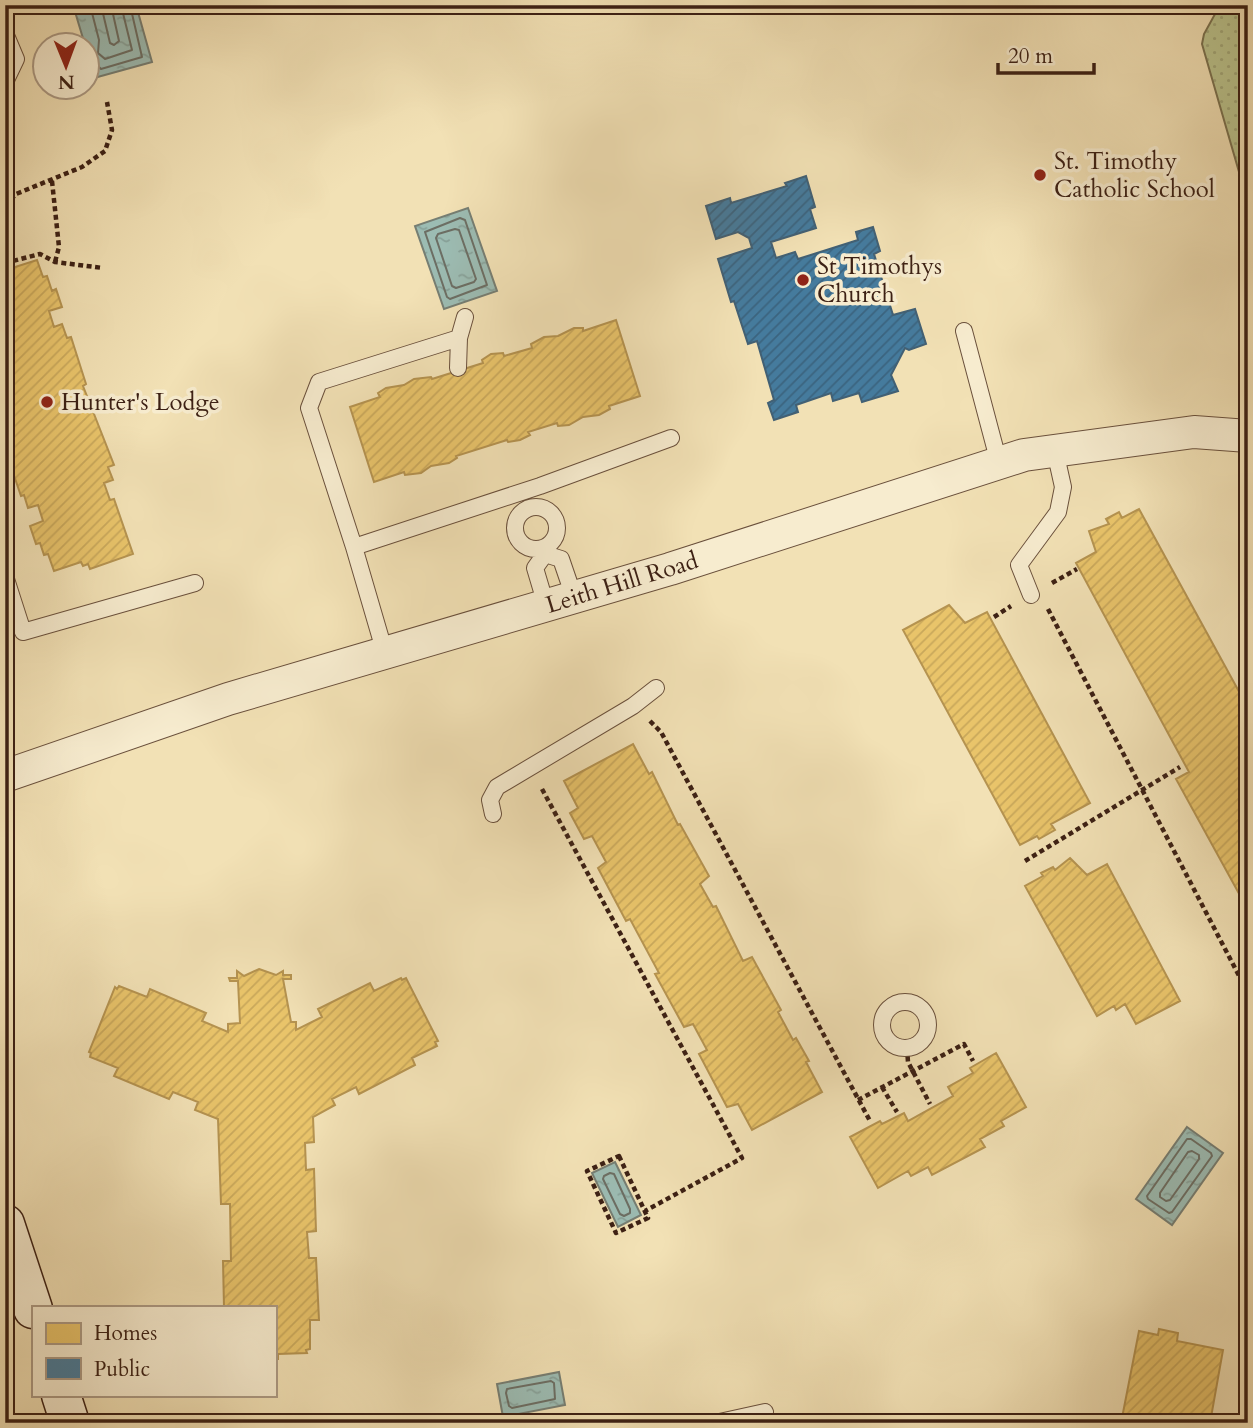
<svg xmlns="http://www.w3.org/2000/svg" width="1253" height="1428" font-family="Cardo,serif">
	<defs>
		<pattern id="grass-dots" width="8" height="8" patternUnits="userSpaceOnUse" patternTransform="scale(1.75)"><rect width="8" height="8" fill="#bac38d"/><path d="M2 2h.1M6 6h.1" fill="none" stroke="#a1a779" stroke-width="1.8" stroke-linecap="round"/></pattern>
		<pattern id="water-ripples" width="26" height="14" patternUnits="userSpaceOnUse" patternTransform="scale(1.75)"><rect width="26" height="14" fill="#9cbcb3"/><path d="M2 4q2-2 4 0t4 0M15 11q2-2 4 0t4 0" fill="none" stroke="#87a199"/></pattern>
		<pattern id="homes-hatch" width="6" height="6" patternUnits="userSpaceOnUse" patternTransform="scale(1.75)"><rect width="6" height="6" fill="#e9c46a"/><path d="M-1 1l2-2M0 6l6-6M5 7l2-2" fill="none" stroke="#c9a85b"/></pattern>
		<pattern id="public-hatch" width="6" height="6" patternUnits="userSpaceOnUse" patternTransform="scale(1.75)"><rect width="6" height="6" fill="#457b9d"/><path d="M-1 1l2-2M0 6l6-6M5 7l2-2" fill="none" stroke="#3b647f"/></pattern>
	</defs>
	<rect width="100%" height="100%" fill="#f2e1b5"/>
	<filter id="stains"><feTurbulence type="fractalNoise" baseFrequency=".00286" numOctaves="4"/><feColorMatrix values="0 0 0 0 .2 0 0 0 0 .09 0 0 0 0 .02 0 0 0 .5 -.17"/></filter>
	<radialGradient id="worn" r=".72"><stop offset=".6" stop-color="#630" stop-opacity="0"/><stop offset="1" stop-color="#630" stop-opacity=".3"/></radialGradient>
	<!-- grass -->
	<path fill="url(#grass-dots)" stroke="#7b7250" stroke-width="2" d="M 1220,5 L 1248,5 L 1248,203 L 1202,44 L 1204,34 Z"/>
	<!-- water -->
	<path fill="url(#water-ripples)" stroke="#767e73" stroke-width="2" d="M 73,5 L 136,5 L 152,62 L 94,78 L 88,56 L 88,46 L 85,45 Z
		M 468,208 L 497,291 L 444,309 L 415,226 Z
		M 1187,1127 L 1223,1153 L 1172,1225 L 1136,1199 Z
		M 615,1162 L 641,1215 L 618,1227 L 592,1173 Z
		M 559,1372 L 565,1405 L 503,1417 L 497,1384 Z"/>
	<!-- homes -->
	<path fill="url(#homes-hatch)" stroke="#b59350" stroke-width="2" d="M 37,260 L 43,277 L 47,276 L 52,291 L 56,289 L 62,307 L 49,311 L 54,327 L 62,324 L 67,338 L 71,337 L 86,384 L 83,386 L 114,465 L 108,467 L 113,480 L 104,483 L 110,500 L 114,499 L 133,554 L 90,569 L 88,564 L 83,566 L 81,562 L 54,571 L 48,554 L 44,555 L 40,543 L 36,544 L 30,526 L 43,521 L 38,505 L 28,508 L 24,495 L 21,496 L 9,461 L 5,463 L 5,267 L 8,266 L 9,269 Z
		M 616,320 L 640,396 L 609,406 L 610,409 L 599,415 L 583,417 L 569,425 L 558,426 L 557,423 L 528,432 L 530,435 L 520,440 L 508,442 L 507,440 L 456,456 L 457,458 L 449,463 L 431,466 L 421,473 L 405,475 L 404,472 L 374,482 L 350,407 L 380,397 L 378,393 L 386,388 L 404,385 L 414,379 L 431,377 L 432,379 L 483,363 L 482,360 L 491,354 L 503,353 L 504,356 L 532,348 L 531,344 L 544,337 L 558,336 L 574,328 L 583,328 L 583,331 Z
		M 1139,509 L 1248,708 L 1248,721 L 1240,725 L 1248,739 L 1248,910 L 1176,779 L 1189,772 L 1076,563 L 1096,552 L 1089,531 L 1109,524 L 1106,519 L 1119,512 L 1122,518 Z
		M 949,605 L 965,623 L 987,612 L 1090,803 L 1051,824 L 1055,830 L 1039,839 L 1037,836 L 1020,845 L 903,630 Z
		M 633,744 L 649,774 L 652,772 L 678,825 L 680,824 L 709,876 L 700,884 L 713,907 L 716,906 L 743,961 L 752,957 L 781,1010 L 778,1012 L 793,1040 L 796,1038 L 809,1061 L 806,1062 L 822,1092 L 752,1130 L 738,1104 L 727,1107 L 699,1054 L 707,1050 L 693,1024 L 684,1027 L 655,974 L 659,973 L 630,919 L 626,921 L 598,868 L 606,862 L 592,836 L 584,839 L 570,813 L 578,808 L 564,781 Z
		M 1070,858 L 1087,875 L 1107,864 L 1180,1001 L 1136,1024 L 1125,1004 L 1116,1010 L 1114,1006 L 1097,1016 L 1025,886 L 1043,876 L 1041,873 L 1053,867 L 1055,870 Z
		M 259,969 L 276,975 L 283,971 L 283,975 L 291,975 L 291,979 L 283,979 L 291,1022 L 296,1022 L 296,1030 L 322,1017 L 318,1009 L 370,983 L 374,991 L 401,978 L 402,980 L 406,978 L 438,1041 L 435,1042 L 437,1046 L 412,1058 L 415,1065 L 359,1094 L 356,1087 L 332,1099 L 335,1105 L 313,1117 L 314,1142 L 305,1143 L 306,1170 L 314,1169 L 316,1231 L 307,1232 L 309,1258 L 316,1258 L 319,1320 L 310,1320 L 310,1349 L 306,1350 L 307,1353 L 278,1354 L 278,1359 L 275,1359 L 275,1307 L 224,1307 L 223,1261 L 231,1261 L 230,1204 L 221,1204 L 218,1119 L 195,1110 L 198,1102 L 173,1092 L 169,1099 L 114,1076 L 118,1068 L 90,1057 L 91,1053 L 89,1052 L 115,987 L 117,989 L 119,986 L 147,997 L 150,989 L 206,1013 L 202,1021 L 228,1032 L 228,1024 L 240,1023 L 238,981 L 230,981 L 229,978 L 237,978 L 237,971 L 244,976 Z
		M 996,1053 L 1026,1107 L 1001,1121 L 1004,1126 L 980,1139 L 985,1147 L 932,1175 L 928,1167 L 911,1176 L 908,1171 L 878,1188 L 850,1137 L 880,1121 L 882,1124 L 904,1113 L 908,1121 L 953,1096 L 948,1087 L 973,1073 L 970,1068 Z
		M 1159,1329 L 1178,1333 L 1177,1341 L 1223,1350 L 1210,1423 L 1121,1423 L 1139,1331 L 1158,1335 Z"/>
	<!-- public -->
	<path fill="url(#public-hatch)" stroke="#426074" stroke-width="2" d="M 806,176 L 815,207 L 810,209 L 816,228 L 771,242 L 776,258 L 795,252 L 798,259 L 858,240 L 856,232 L 873,227 L 880,251 L 874,254 L 893,315 L 915,309 L 926,344 L 909,350 L 905,348 L 891,375 L 898,391 L 862,402 L 859,393 L 833,401 L 831,393 L 796,405 L 798,412 L 774,420 L 768,403 L 774,400 L 757,341 L 748,344 L 734,301 L 731,302 L 718,259 L 752,248 L 749,238 L 738,232 L 716,239 L 706,206 L 730,198 L 731,203 L 787,186 L 785,183 Z"/>
	<g fill="none" stroke-linecap="round" stroke-linejoin="round">
		<!-- shore -->
		<path stroke="#6c6e64" stroke-width="2" d="M 90,5 L 99,40 L 98,53 L 105,59 L 132,50 L 121,5
			M 101,5 L 110,43 L 114,45 L 119,41 L 111,5
			M 88,60 L 94,62 L 101,69 L 142,57 L 130,5
			M 460,218 L 465,220 L 487,285 L 450,299 L 447,297 L 425,232 Z
			M 455,229 L 459,230 L 476,279 L 474,282 L 456,288 L 452,286 L 436,238 L 438,234 Z
			M 1187,1139 L 1191,1139 L 1211,1153 L 1212,1156 L 1172,1212 L 1169,1213 L 1148,1199 L 1147,1196 Z
			M 1192,1151 L 1199,1155 L 1199,1159 L 1170,1200 L 1166,1201 L 1160,1197 L 1160,1193 L 1188,1152 Z
			M 610,1173 L 614,1174 L 630,1209 L 630,1213 L 624,1216 L 620,1214 L 603,1179 L 604,1176 Z
			M 551,1381 L 554,1383 L 555,1399 L 512,1408 L 509,1406 L 506,1393 L 507,1389 Z"/>
		<defs>
			<path id="service" d="M 5,33 L 16,59 L 5,82
				M 465,317 L 459,338 L 319,382 L 309,408 L 354,547 L 540,486 L 671,438
				M 964,331 L 999,463
				M 458,368 L 459,338
				M515 528a21 21 0 1 1 42 0a21 21 0 1 1-42 0Z
				M 354,547 L 385,653
				M 545,554 L 561,559 L 574,597
				M 545,554 L 535,568 L 546,605
				M 5,576 L 23,632 L 195,583
				M 1031,595 L 1019,565 L 1058,512 L 1063,487 L 1055,451
				M 493,814 L 490,800 L 497,787 L 633,706 L 656,688
				M882 1025a23 23 0 1 1 46 0a23 23 0 1 1-46 0Z
				M 715,1423 L 765,1412"/>
			<path id="minor" d="M 5,776 L 228,699 L 670,569 L 1024,455 L 1194,432 L 1248,436"/>
			<path id="secondary" d="M 5,1224 L 33,1309
				M 61,1395 L 70,1423"/>
		</defs>
		<!-- service casing -->
		<use href="#service" stroke="#6a503c" stroke-width="18"/>
		<!-- minor casing -->
		<use href="#minor" stroke="#6a503c" stroke-width="34"/>
		<!-- secondary casing -->
		<use href="#secondary" stroke="#3c2014" stroke-width="41"/>
		<!-- path -->
		<path stroke="#3c2014" stroke-width="4.5" stroke-dasharray="5 3.5" stroke-linecap="butt" d="M 52,181 L 59,247 L 55,262
			M 5,206 L 16,194 L 82,167 L 105,151 L 112,130 L 107,102
			M 5,263 L 40,254 L 55,262 L 103,268
			M 1052,583 L 1077,569
			M 1048,609 L 1248,993
			M 994,617 L 1011,606
			M 650,721 L 661,732 L 870,1121
			M 542,789 L 742,1158 L 645,1211
			M 1025,861 L 1180,767
			M 907,1048 L 908,1062 L 930,1104
			M 882,1087 L 897,1112
			M 858,1100 L 964,1044 L 973,1061
			M 619,1156 L 648,1218 L 616,1233 L 587,1171 Z"/>
		<!-- service -->
		<use href="#service" stroke="#f7eccf" stroke-width="16"/>
		<!-- minor -->
		<use href="#minor" stroke="#f7eccf" stroke-width="32"/>
		<!-- secondary -->
		<use href="#secondary" stroke="#f7eccf" stroke-width="38"/>
	</g>
	<!-- markers -->
	<g fill="#8f2418" stroke="#f7eccf" stroke-width="2.5">
		<circle cx="1040" cy="175" r="7"/>
		<circle cx="803" cy="280" r="7"/>
		<circle cx="47" cy="402" r="7"/>
	</g>
	<g text-anchor="middle" dominant-baseline="central" stroke-width="7" stroke-linejoin="round" paint-order="stroke">
		<!-- poi labels -->
		<g font-size="24" fill="#3c2014" stroke="#f7eccf" text-anchor="start">
			<text x="1054" y="161">St. Timothy<tspan x="1054" dy="28">Catholic School</tspan></text>
			<text x="817" y="266">St Timothys<tspan x="817" dy="28">Church</tspan></text>
			<text x="61" y="402">Hunter's Lodge</text>
		</g>
		<!-- street labels -->
		<g font-size="24" fill="#3c2014" stroke="#f7eccf">
			<text transform="translate(622 583) rotate(-17)">Leith Hill Road</text>
		</g>
	</g>
	<!-- margin -->
	<rect width="1253" height="1428" fill="none" stroke="#f2e1b5" stroke-width="28"/>
	<rect x="7" y="7" width="1239" height="1414" fill="none" stroke="#3c2014" stroke-width="3.5"/>
	<rect x="14" y="14" width="1225" height="1400" fill="none" stroke="#3c2014" stroke-width="2"/>
	<!-- legend -->
	<rect x="32" y="1306" width="245" height="91" fill="#f7eccf" stroke="#ac9a84" stroke-width="2"/>
	<rect x="46" y="1323" width="35" height="21" fill="#e9c46a" stroke="#ac9a84" stroke-width="2"/>
	<text x="94" y="1340" font-size="21" fill="#3c2014">Homes</text>
	<rect x="46" y="1358" width="35" height="21" fill="#457b9d" stroke="#ac9a84" stroke-width="2"/>
	<text x="94" y="1376" font-size="21" fill="#3c2014">Public</text>
	<!-- north arrow -->
	<g transform="translate(66 66) rotate(179)"><circle r="33" fill="#f7eccf" stroke="#ac9a84" stroke-width="2"/>
	<path d="M0-5L12 26L0 18L-12 26Z" fill="#8f2418"/>
	<text y="-10" font-size="19" font-weight="bold" text-anchor="middle" fill="#3c2014">N</text>
	</g>
	<!-- scale -->
	<path d="M998 63v10h96v-10" fill="none" stroke="#3c2014" stroke-width="3.5"/>
	<text x="1008" y="63" font-size="21" fill="#3c2014" stroke="#f7eccf" stroke-width="5" paint-order="stroke">20 m</text>
	<rect width="100%" height="100%" filter="url(#stains)"/>
	<rect width="100%" height="100%" fill="url(#worn)"/>
</svg>
